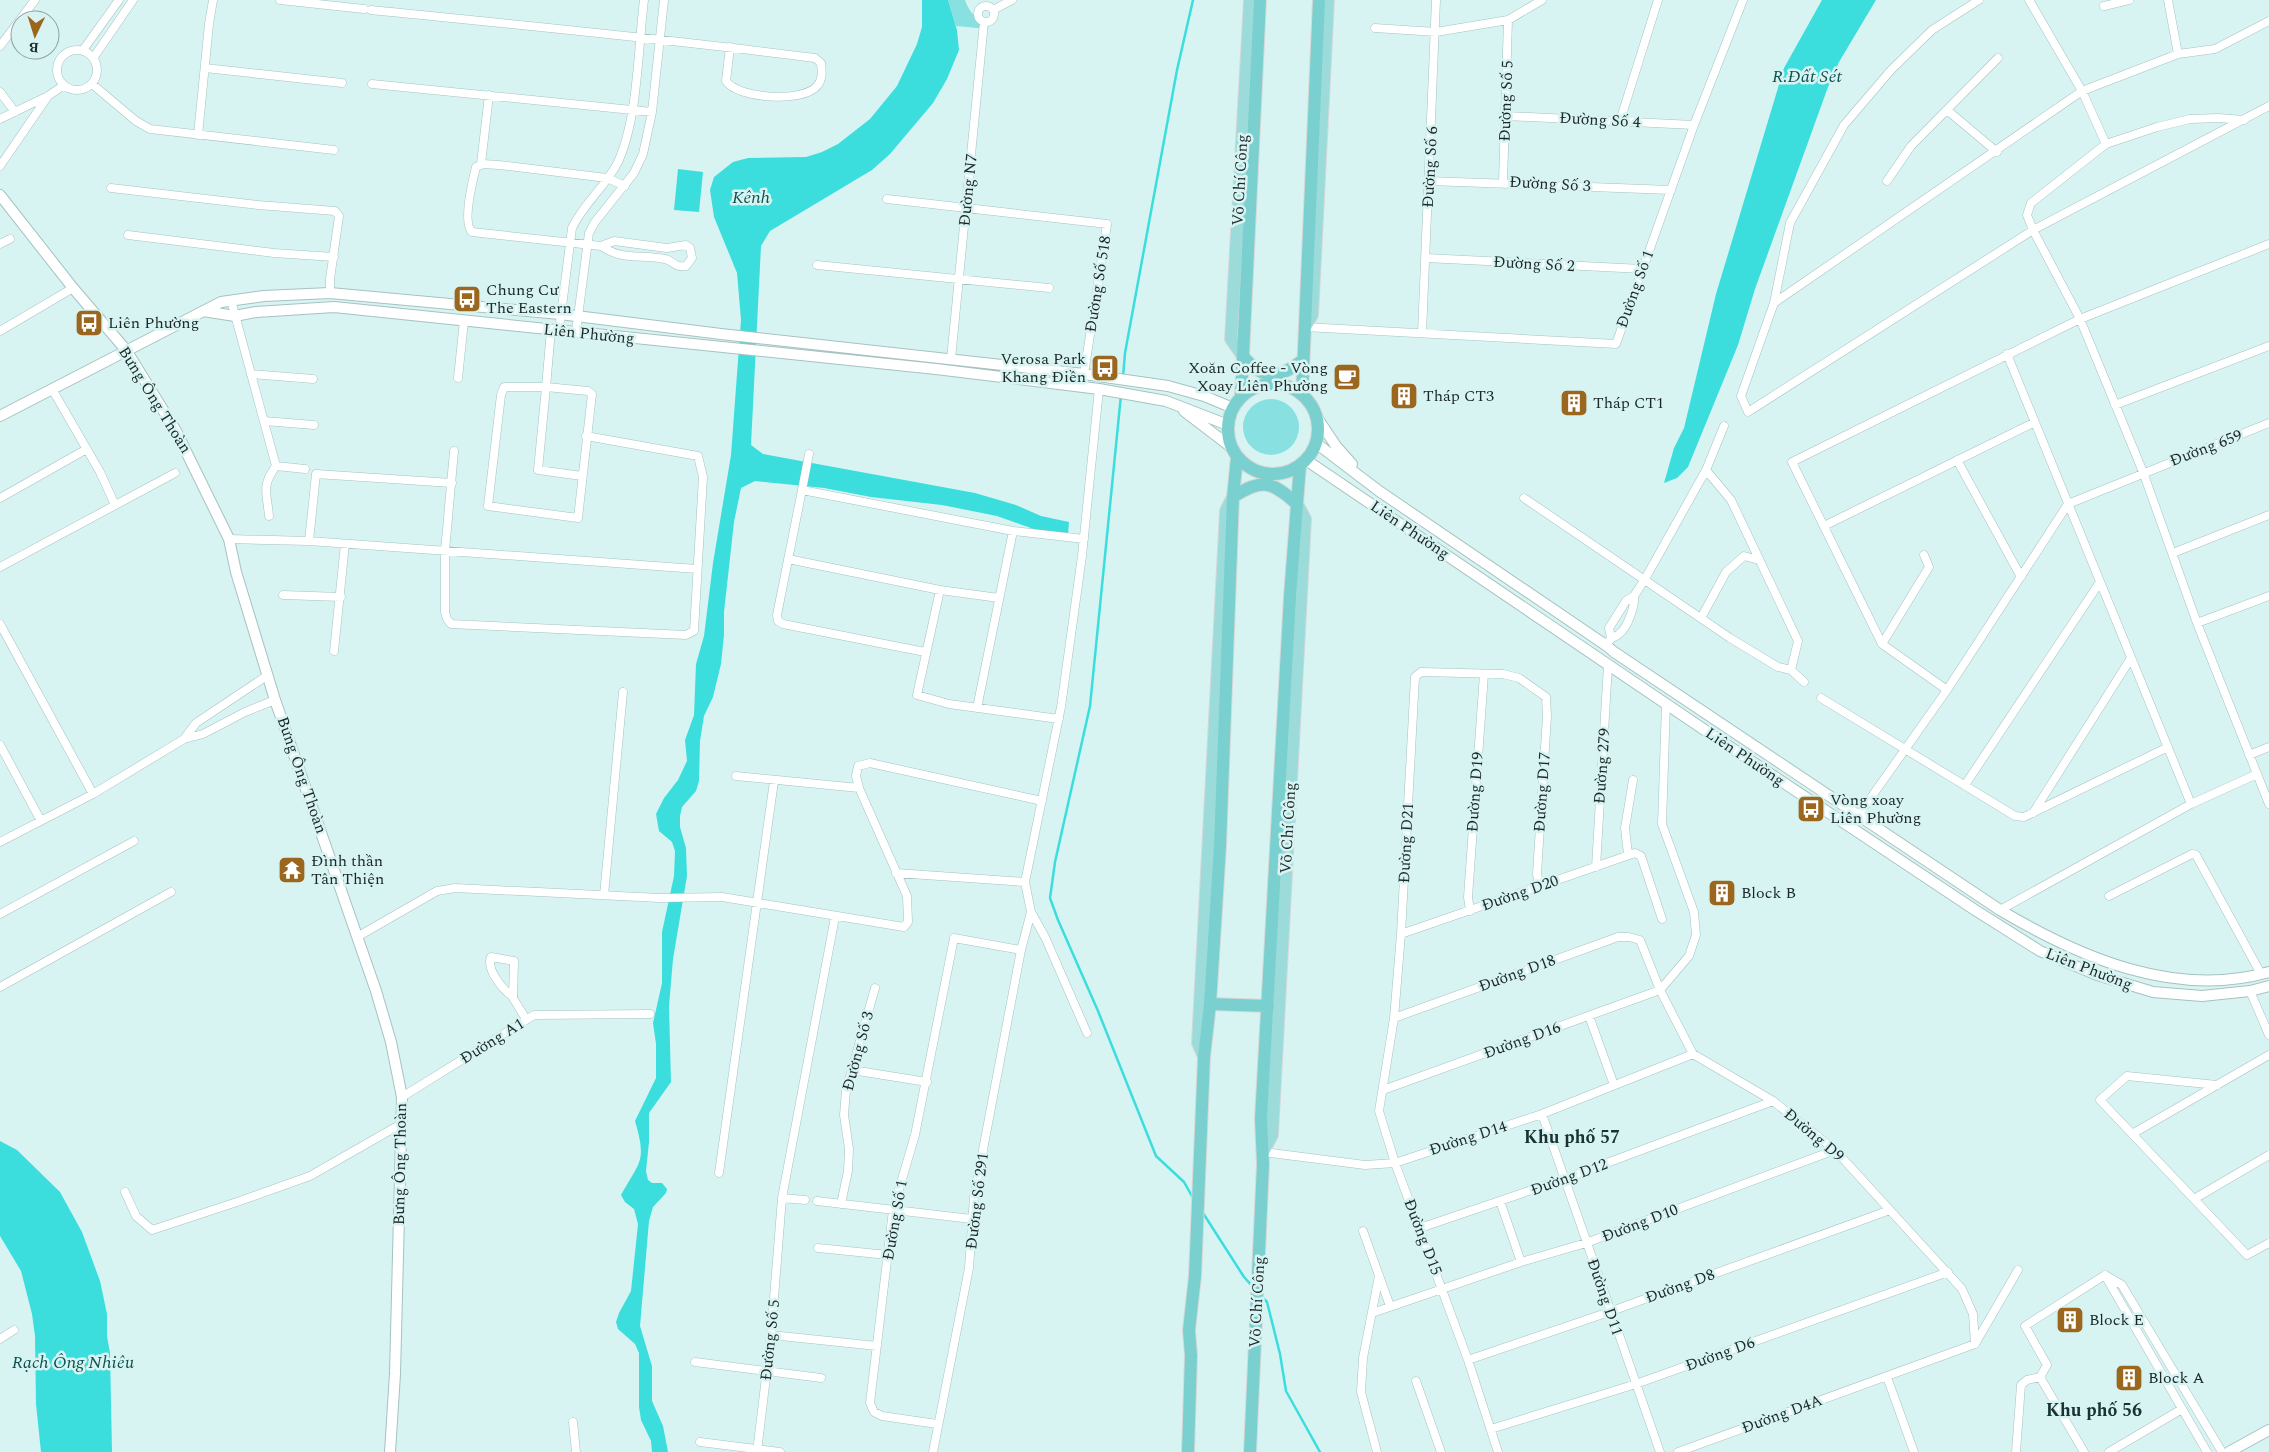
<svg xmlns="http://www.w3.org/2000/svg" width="2269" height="1452" font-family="Spectral,serif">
	<rect width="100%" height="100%" fill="#d7f4f3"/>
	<!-- green -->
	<path fill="#88e1e0" d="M 948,0 L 965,0 C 969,12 976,20 989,24 L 988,29 L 956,26 Z
		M1243 427a28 28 0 1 1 56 0a28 28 0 1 1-56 0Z"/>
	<!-- water -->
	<path fill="#3cdddd" d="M 922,0 L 948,0 L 957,30 L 959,50 L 947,79 L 933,103 L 890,154 L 872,170 L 770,231 L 761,246 L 751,445 L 763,454 L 975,493 L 1016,505 L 1041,516 L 1069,522 L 1068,534 L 1042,532 L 997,516 L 942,505 L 871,497 L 824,488 L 755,481 L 741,488 L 734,522 L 724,612 L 724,635 L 721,664 L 713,697 L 704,716 L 700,741 L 699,781 L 696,791 L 682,807 L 680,816 L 680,827 L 686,848 L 687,876 L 673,959 L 669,1006 L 671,1082 L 649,1113 L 649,1142 L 646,1171 L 648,1180 L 652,1183 L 662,1183 L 667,1189 L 666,1193 L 653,1207 L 649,1221 L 640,1326 L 652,1366 L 652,1401 L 663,1426 L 668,1452 L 652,1452 L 651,1441 L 641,1420 L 639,1407 L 639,1353 L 635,1344 L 618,1329 L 616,1322 L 619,1313 L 631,1291 L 638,1224 L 634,1209 L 625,1202 L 621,1195 C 640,1161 647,1162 635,1121 L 656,1078 L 656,1044 L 653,1023 L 662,983 L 662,932 L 674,876 L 675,851 L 672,842 L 659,831 L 656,814 L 664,798 L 678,780 L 687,761 L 685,740 L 694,715 L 696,664 L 704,636 L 713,563 L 731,455 L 741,320 L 737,273 L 714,217 L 710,190 L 714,177 L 733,162 L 748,158 L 806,157 L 822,152 L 838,144 L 870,119 L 897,86 L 917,44 L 922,27 Z
		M 1822,0 L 1876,0 L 1839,62 L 1828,87 L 1755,289 L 1738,345 L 1688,467 L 1677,478 L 1664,483 L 1674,448 L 1684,428 L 1716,294 L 1784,68 Z
		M 678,169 L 703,172 L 699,212 L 674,210 Z
		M 0,1141 L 17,1150 L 60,1192 L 82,1232 L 100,1281 L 107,1314 L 107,1336 L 110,1353 L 112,1452 L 41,1452 L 36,1404 L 35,1336 L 32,1314 L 21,1271 L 0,1236 Z"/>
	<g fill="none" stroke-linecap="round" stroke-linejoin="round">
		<!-- stream -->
		<path stroke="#3cdddd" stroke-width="2.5" d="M 1123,377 L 1125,353 L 1177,70 L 1193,0
			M 1121,395 L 1090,706 L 1055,862 L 1050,898 L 1058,920 L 1098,1011 L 1156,1156 L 1184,1182 L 1193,1198
			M 1203,1213 L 1244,1277 L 1253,1287
			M 1262,1297 L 1267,1302 L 1280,1354 L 1286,1391 L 1320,1452"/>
		<defs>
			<path id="minor" d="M 280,0 L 364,9
				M 1979,0 L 1932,30 L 1891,70 L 1844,125 L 1790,223 L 1774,303 L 1741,396 L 1748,412 L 2033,230 L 2269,106
				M 2029,0 L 2082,91 L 2106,144
				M 2168,0 L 2178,54
				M 2104,6 L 2129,0
				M978 14a8 8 0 1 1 16 0a8 8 0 1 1-16 0Z
				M 371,10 C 519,25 668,39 815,58 L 821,63 C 822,72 823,79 817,86 C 803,103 738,99 726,81 L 730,47
				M 993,10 L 1012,0
				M 1375,28 L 1436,32 L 1508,20 L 1542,0
				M 0,46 L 35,0
				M57 70a20 20 0 1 1 40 0a20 20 0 1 1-40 0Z
				M 83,50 L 119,0
				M 94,57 L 133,0
				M 205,68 L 342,83
				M 92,84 L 136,121 L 150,129 L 334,150
				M 372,84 L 652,112
				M 0,92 L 15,112
				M 1947,110 L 1997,152
				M 1506,116 L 1694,125
				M 0,119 L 48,96 L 64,85
				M 2244,120 L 2218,118 L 2190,119 L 2157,127 L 2106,144 L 2031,203 L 2027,215 L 2033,230 L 2080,319 L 2143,472 L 2197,623 L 2269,804
				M 1620,121 L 1658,0
				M 198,135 L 209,24 L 213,0
				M 481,164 L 489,95
				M 0,166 L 48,96
				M 1429,181 L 1671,190
				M 1887,181 L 1911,146 L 1998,58
				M 1503,182 L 1508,20
				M 111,188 L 258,205 L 335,211 L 339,216 L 330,279 L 330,293
				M 887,199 L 1107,224 L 1084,374
				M 128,235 L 274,253 L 334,257
				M 0,244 L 10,239
				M 601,246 L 614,241 L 667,248 L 686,245 L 690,248 L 692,258 L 686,266 C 674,268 674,261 665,259 C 641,254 623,261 601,246 L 472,232 C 462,223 473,179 476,167 L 483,164 L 499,165 L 607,178 L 625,186
				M 1426,258 L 1642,269
				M 817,265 L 1049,288
				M 231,300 L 276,466 C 261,486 267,493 269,516
				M 1774,303 L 2082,91 L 2178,54 L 2215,49 L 2269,21
				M 1305,327 L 1616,344 L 1694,125 L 1743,0
				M 551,330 L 546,387 L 588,391 L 592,394 L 578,518 L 488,506 L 501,395 L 504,387 L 546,387 L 538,470 L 582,476
				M 559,330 L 572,228 C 584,203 606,186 618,162 C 638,119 638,48 644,0
				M 0,331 L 73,288
				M 576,332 L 589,233 L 595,222 L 634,173 L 643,154 L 652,112 L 664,0
				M 1422,333 L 1436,0
				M 2007,354 L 2191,804
				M 951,359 L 984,22
				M 251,374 L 313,379
				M 458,378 L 464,321
				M 52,389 L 100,472 L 115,505
				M 2115,405 L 2269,346
				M 264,421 L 314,425
				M 454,451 L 445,551 L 445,612 L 447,619 L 451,624 L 686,635 L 694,631 L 703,477 L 698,456 L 586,436
				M 1957,460 L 2021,577
				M 276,466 L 305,469
				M 1706,470 L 1731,500 L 1798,641 L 1791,670 L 1804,682
				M 802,490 L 809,454
				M 0,498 L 85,450
				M 1524,498 L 1730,638 L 1778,667 L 1791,670
				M 1824,526 L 2035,422
				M 229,539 L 309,541 L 697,569
				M 309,541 L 316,474 L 452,483
				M 2173,553 L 2269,515
				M 788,559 L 940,590 L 999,598
				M 0,567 L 175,473
				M 940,590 L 917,695 L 949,704 L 1059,719
				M 283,595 L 341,597
				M 1701,618 L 1726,572 L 1744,556 L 1759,560
				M 2197,623 L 2269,596
				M 0,624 L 93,794
				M 1611,638 L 1609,628 L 1626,601 L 1634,596 L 1645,579 L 1706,470 L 1724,426
				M 1609,641 C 1612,636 1615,638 1619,634 C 1628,627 1635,606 1634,596
				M 1882,644 L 1929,567 L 1924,555
				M 334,651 L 345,544
				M 925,652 L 783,624 L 778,621 L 777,615 L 802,490 L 1013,531 L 1084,539
				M 1947,690 L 1882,644 L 1792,462 L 2080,319 L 2269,244
				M 1821,698 L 2015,816 L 2024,817 L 2168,747
				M 977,708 L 1013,531
				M 184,739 L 196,723 L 268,675
				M 0,745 L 41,821
				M 2249,755 L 2269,747
				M 736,776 L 859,788
				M 1965,785 L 2100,582
				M 2033,813 L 2131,658
				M 1858,816 L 1947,690 L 2068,504 L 2269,423
				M 0,842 L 93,794 L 184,739 L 203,734 L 245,712 L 275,700
				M 1628,854 L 1625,828 L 1633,780
				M 1596,867 L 1608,665
				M 896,873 L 1025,882
				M 604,895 L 623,692
				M 2109,896 L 2192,854 L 2196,855 L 2261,974
				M 2000,910 L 2191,804 L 2257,774
				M 1470,911 L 1468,897 L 1484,674
				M 0,914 L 134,841
				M 1401,934 L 1635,853 L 1641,856 L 1662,919
				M 357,937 L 437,891 L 455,888 L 660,898 L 722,897 L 904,927 L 908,922 L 907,896 L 859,788 L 856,776 L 858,766 L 870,763 L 1042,801
				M 0,987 L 171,892
				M 2250,991 L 2269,1035
				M 512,996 C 502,989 486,969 491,957 L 514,961 L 513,998 L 526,1019
				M 1589,1016 L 1614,1085
				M 1394,1018 L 1618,937 L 1629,937 L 1640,940 L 1660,990 L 1693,1054 L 1773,1101 L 1835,1150 L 1962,1289 L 1973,1314 L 1975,1344
				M 1087,1033 L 1045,937 L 1031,912 L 1025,882 L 1061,707 L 1082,556 L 1099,389
				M 852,1070 L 927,1082
				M 2217,1085 L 2127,1076 L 2100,1100 L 2247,1255 L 2269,1243
				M 1383,1090 L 1660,990 L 1689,956 L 1696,935 L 1694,912 L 1662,824 L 1666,704
				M 402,1097 L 534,1015 L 650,1014
				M 1542,1114 L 1660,1452
				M 2132,1134 L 2269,1055
				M 1263,1152 L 1365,1165 L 1395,1163 L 1542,1114 L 1693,1054
				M 719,1173 L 774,781
				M 125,1192 L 136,1216 L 152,1230 L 237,1202 L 310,1176 L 401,1124
				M 782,1198 L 805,1200
				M 2194,1199 L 2269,1155
				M 817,1201 L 972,1219
				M 1500,1201 L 1521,1262
				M 841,1204 L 848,1171 L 849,1149 L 844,1115 L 846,1090 L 875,988
				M 1420,1228 L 1564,1179 L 1773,1101
				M 1363,1231 L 1390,1306
				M 818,1248 L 888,1255
				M 2105,1275 L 2122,1285 L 2222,1452
				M 2106,1277 L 2207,1452
				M 1372,1313 L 1521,1262 L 1586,1243 L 1835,1150
				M 771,1335 L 877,1346
				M 0,1339 L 14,1330
				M 1468,1360 L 1609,1312 L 1890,1210
				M 695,1362 L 821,1378
				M 1887,1377 L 1914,1452
				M 1416,1381 L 1441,1452
				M 573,1422 L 576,1452
				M 937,1424 L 882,1416 L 874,1412 L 870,1403 L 893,1210 L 915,1135 L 954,938 L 1021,950
				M 1491,1429 L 1636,1384 L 1948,1272
				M 700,1442 L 780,1452
				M 757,1452 L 771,1335 L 782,1198 L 835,917
				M 933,1452 L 969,1268 L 974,1197 L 1021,950 L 1031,912
				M 1377,1452 L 1361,1392 L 1363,1358 L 1379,1276
				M 1498,1452 L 1468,1360 L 1395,1163 L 1379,1111 L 1394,1018 L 1401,934 L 1415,677 L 1421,672 L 1503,674 L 1519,678 L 1546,697 L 1547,716 L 1537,874 L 1540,886
				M 1678,1452 L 1975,1344 L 2018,1270
				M 2016,1452 L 2021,1385 L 2027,1380 L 2040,1377
				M 2084,1452 L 2040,1377 L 2047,1365 L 2025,1326 L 2105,1275
				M 2109,1452 L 2182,1409"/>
			<path id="tertiary" d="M 0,195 L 73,288 L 126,350 L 176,431 L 229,539 L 236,572 L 275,700 L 376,991 L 391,1042 L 402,1097 L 395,1374 L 390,1452
				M 203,311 L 235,316 L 256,312 L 334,307 L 936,369 L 1099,389 L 1166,401 L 1228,425
				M 1184,411 L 1231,447
				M 0,416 L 221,302 L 264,296 L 330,293 L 560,314 L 721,334 L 1084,374 L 1168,386 L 1204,396 L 1233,408
				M 1316,416 L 1336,446 L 1352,464
				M 1316,443 L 1379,491 L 1607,646 L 1614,652 L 2000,910 C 2079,957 2175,999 2269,972
				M 1306,460 L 1712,735 L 1975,910 L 2040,951 L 2097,975 L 2153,992 L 2202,996 L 2250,991 L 2269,986
				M 2229,1452 L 2269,1430"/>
			<path id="primary" d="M 1305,327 L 1312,315 L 1328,0
				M 1243,356 L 1231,339 L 1250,0
				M 1204,1057 L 1198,1043 L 1226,511 L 1233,497
				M 1263,1152 L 1272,1135 L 1305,519 L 1297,504"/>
			<path id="trunk" d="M 1243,356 C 1263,381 1279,379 1303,360
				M1228 429a45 45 0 1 1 90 0a45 45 0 1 1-90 0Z
				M 1302,395 L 1319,0
				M 1241,397 L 1260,0
				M 1233,497 C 1262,478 1272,481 1297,504
				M 1210,1004 L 1268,1006
				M 1188,1452 L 1191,1356 L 1189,1330 L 1195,1276 L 1204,1057 L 1210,1004 L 1220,846 L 1233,497 L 1237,457
				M 1250,1452 L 1263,1164 L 1261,1119 L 1290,596 L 1300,465"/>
		</defs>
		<!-- minor casing -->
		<use href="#minor" stroke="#a6c2c1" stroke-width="9"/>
		<!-- tertiary casing -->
		<use href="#tertiary" stroke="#a6c2c1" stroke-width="12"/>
		<!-- primary casing -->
		<use href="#primary" stroke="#d6d8d8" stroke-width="14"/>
		<!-- trunk casing -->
		<use href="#trunk" stroke="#d6d8d8" stroke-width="14"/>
		<!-- minor -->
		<use href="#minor" stroke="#fff" stroke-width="8"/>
		<!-- tertiary -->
		<use href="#tertiary" stroke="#fff" stroke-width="10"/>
		<!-- primary -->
		<use href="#primary" stroke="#9bdcdb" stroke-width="12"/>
		<!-- trunk -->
		<use href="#trunk" stroke="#7ad0cf" stroke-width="12"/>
	</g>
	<!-- icons -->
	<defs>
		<symbol id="bus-square" viewBox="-11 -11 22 22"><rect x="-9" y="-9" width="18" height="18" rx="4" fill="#9b661e" stroke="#d7f4f3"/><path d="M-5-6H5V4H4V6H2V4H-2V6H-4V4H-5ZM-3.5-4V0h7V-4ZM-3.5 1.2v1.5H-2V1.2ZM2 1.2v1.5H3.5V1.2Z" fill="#fff"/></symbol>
		<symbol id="cafe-square" viewBox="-11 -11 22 22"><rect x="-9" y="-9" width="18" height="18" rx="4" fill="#9b661e" stroke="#d7f4f3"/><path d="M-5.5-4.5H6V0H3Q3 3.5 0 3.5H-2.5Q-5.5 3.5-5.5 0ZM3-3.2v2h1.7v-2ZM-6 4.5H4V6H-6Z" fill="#fff"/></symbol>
		<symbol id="building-square" viewBox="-11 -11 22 22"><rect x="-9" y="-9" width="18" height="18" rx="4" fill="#9b661e" stroke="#d7f4f3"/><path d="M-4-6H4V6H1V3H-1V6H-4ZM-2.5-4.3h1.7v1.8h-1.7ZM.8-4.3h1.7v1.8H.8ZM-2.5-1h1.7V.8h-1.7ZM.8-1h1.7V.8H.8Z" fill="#fff"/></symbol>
		<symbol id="temple-square" viewBox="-11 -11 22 22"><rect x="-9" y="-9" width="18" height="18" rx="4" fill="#9b661e" stroke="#d7f4f3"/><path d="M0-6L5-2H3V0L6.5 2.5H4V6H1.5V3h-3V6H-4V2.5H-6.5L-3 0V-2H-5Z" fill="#fff"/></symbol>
	</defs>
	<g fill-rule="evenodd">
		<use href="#bus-square" x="451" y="283" width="32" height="32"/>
		<use href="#bus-square" x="73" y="307" width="32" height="32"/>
		<use href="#bus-square" x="1089" y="352" width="32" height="32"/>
		<use href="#cafe-square" x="1331" y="361" width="32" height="32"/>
		<use href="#building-square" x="1388" y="380" width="32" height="32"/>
		<use href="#building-square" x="1558" y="387" width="32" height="32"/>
		<use href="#bus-square" x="1795" y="793" width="32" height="32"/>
		<use href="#temple-square" x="276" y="854" width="32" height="32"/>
		<use href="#building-square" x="1706" y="877" width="32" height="32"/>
		<use href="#building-square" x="2054" y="1304" width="32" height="32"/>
		<use href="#building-square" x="2113" y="1362" width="32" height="32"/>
	</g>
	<g text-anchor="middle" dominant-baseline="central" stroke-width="5" stroke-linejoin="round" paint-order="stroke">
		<!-- street labels -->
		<g font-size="16" fill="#1c2727" stroke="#d7f4f3">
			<text transform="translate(1506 101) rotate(-88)">Đường Số 5</text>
			<text transform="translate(1600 120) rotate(3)">Đường Số 4</text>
			<text transform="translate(1430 167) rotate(-87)">Đường Số 6</text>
			<text transform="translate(1240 180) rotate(-87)">Võ Chí Công</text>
			<text transform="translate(1550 184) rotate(3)">Đường Số 3</text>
			<text transform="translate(968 190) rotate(-84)">Đường N7</text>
			<text transform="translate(1534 264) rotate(3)">Đường Số 2</text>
			<text transform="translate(1098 284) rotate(-81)">Đường Số 518</text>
			<text transform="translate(1635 289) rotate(-70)">Đường Số 1</text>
			<text transform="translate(589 334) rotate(6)">Liên Phường</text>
			<text transform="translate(155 400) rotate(58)">Bưng Ông Thoàn</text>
			<text transform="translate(2206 448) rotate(-21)">Đường 659</text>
			<text transform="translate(1410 530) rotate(34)">Liên Phường</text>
			<text transform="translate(1745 757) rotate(34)">Liên Phường</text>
			<text transform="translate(1602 766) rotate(-86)">Đường 279</text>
			<text transform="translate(302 775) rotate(71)">Bưng Ông Thoàn</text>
			<text transform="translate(1475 792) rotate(-86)">Đường D19</text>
			<text transform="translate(1542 792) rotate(-86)">Đường D17</text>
			<text transform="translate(1288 828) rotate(-87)">Võ Chí Công</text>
			<text transform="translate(1406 843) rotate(-87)">Đường D21</text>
			<text transform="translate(1520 893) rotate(-19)">Đường D20</text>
			<text transform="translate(2089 969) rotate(21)">Liên Phường</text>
			<text transform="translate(1517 973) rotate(-20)">Đường D18</text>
			<text transform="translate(1522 1040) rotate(-20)">Đường D16</text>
			<text transform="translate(492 1041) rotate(-32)">Đường A1</text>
			<text transform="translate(858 1051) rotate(-75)">Đường Số 3</text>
			<text transform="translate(1814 1135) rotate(40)">Đường D9</text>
			<text transform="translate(1468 1138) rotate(-18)">Đường D14</text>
			<text transform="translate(400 1164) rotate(-89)">Bưng Ông Thoàn</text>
			<text transform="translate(1569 1177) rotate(-20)">Đường D12</text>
			<text transform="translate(977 1201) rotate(-83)">Đường Số 291</text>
			<text transform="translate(895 1220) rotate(-80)">Đường Số 1</text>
			<text transform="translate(1640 1223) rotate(-21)">Đường D10</text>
			<text transform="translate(1423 1237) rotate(69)">Đường D15</text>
			<text transform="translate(1680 1286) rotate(-20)">Đường D8</text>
			<text transform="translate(1605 1297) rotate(71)">Đường D11</text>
			<text transform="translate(1257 1302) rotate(-87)">Võ Chí Công</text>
			<text transform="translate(770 1340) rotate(-84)">Đường Số 5</text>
			<text transform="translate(1720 1354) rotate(-20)">Đường D6</text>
			<text transform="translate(1782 1414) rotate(-20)">Đường D4A</text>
		</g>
		<!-- poi labels -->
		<g font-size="16" fill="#1c2727" stroke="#d7f4f3" text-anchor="start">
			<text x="486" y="290">Chung Cư<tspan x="486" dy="18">The Eastern</tspan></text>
			<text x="108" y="323">Liên Phường</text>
			<text x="1086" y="359" text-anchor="end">Verosa Park<tspan x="1086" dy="18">Khang Điền</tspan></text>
			<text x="1328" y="368" text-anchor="end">Xoăn Coffee - Vòng<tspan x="1328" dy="18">Xoay Liên Phường</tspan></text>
			<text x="1423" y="396">Tháp CT3</text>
			<text x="1593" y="403">Tháp CT1</text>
			<text x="1830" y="800">Vòng xoay<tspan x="1830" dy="18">Liên Phường</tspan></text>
			<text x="311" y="861">Đình thần<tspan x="311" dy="18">Tân Thiện</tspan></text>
			<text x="1741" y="893">Block B</text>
			<text x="2089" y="1320">Block E</text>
			<text x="2148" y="1378">Block A</text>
		</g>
		<!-- water labels -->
		<g font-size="18" font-style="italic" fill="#0e5251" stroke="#d7f4f3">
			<text x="1807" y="76">R.Đất Sét</text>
			<text x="751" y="197">Kênh</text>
			<text x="73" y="1362">Rạch Ông Nhiêu</text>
		</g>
		<!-- neighbourhood labels -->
		<g font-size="18" font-weight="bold" fill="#1a3232" stroke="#d7f4f3">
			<text x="1572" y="1137">Khu phố 57</text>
			<text x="2094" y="1410">Khu phố 56</text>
		</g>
	</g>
	<!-- north arrow -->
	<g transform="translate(35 35) rotate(184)"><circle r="24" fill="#d7f4f3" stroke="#8ca2a1"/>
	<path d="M0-4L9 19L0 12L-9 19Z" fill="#9b661e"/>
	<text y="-8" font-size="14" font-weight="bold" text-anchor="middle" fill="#1c2727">B</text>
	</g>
</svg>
